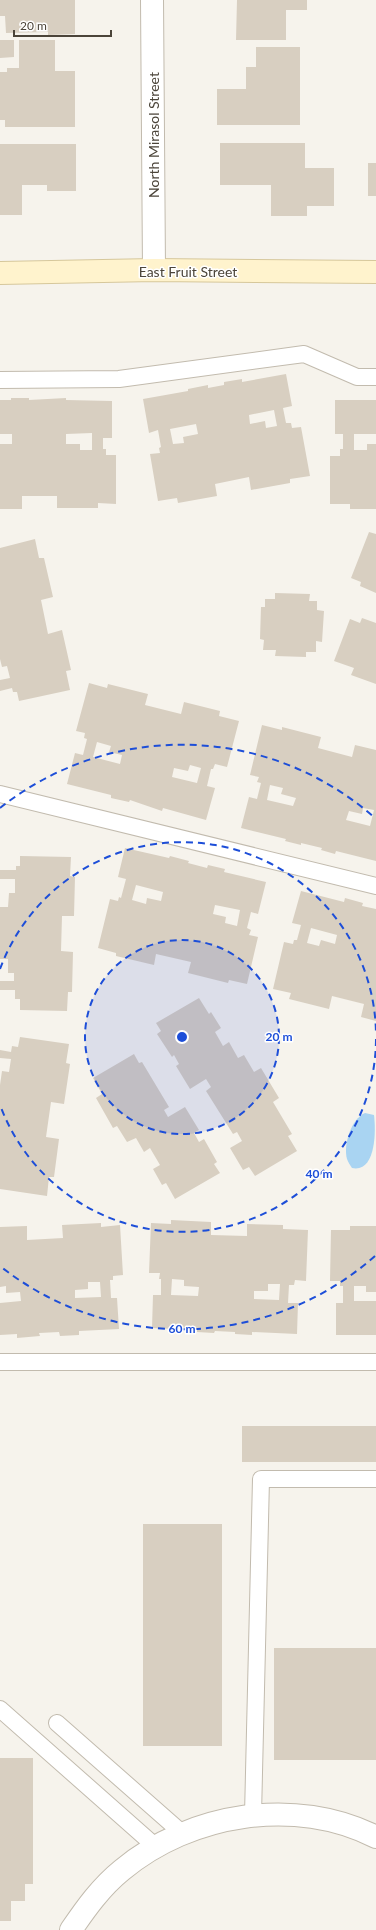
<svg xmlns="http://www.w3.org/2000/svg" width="376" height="1930" font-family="Lato,sans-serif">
	<rect width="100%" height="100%" fill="#f6f3ec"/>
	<!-- water -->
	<path fill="#a9d4f2" d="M 365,1113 L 374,1115 C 376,1131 376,1173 352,1168 C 350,1165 348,1162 347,1159 C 343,1145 351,1119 365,1113 Z"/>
	<!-- building -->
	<path fill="#d8cfc1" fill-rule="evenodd" d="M 0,0 L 75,0 L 75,34 L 48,35 L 48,32 L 6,33 L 5,16 L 0,16 Z
		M 237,0 L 307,0 L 307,10 L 286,10 L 286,40 L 236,40 Z
		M 0,40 L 14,40 L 14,57 L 0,58 Z
		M 19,40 L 55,40 L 55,71 L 75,71 L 75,127 L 5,127 L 5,120 L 0,120 L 0,72 L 7,72 L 7,68 L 19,68 Z
		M 256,47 L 300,47 L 300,125 L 217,125 L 217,89 L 246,89 L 246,67 L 256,67 Z
		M 220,143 L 305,143 L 305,168 L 334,168 L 334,206 L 307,206 L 307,216 L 271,216 L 271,185 L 220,185 Z
		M 0,144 L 76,144 L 76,191 L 47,191 L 47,185 L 22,185 L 22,215 L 0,215 Z
		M 368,163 L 376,163 L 376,196 L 368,196 Z
		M 286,374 L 292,406 L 283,408 L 286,423 L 291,423 L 292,428 L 301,427 L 310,476 L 290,479 L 290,483 L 251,490 L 249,477 L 215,484 L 217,496 L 178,503 L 177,498 L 158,501 L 150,454 L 160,453 L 159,448 L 161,447 L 158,430 L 149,433 L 143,399 L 188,391 L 188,389 L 208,385 L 208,388 L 224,385 L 224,382 L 242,379 L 242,382 ZM 274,410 L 277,426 L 266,428 L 265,421 L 250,424 L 249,415 ZM 196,424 L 198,434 L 183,437 L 184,443 L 173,444 L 170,429 Z
		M 11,398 L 29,398 L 29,400 L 66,398 L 66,400 L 112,401 L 112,438 L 103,438 L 103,449 L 106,449 L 106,455 L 116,455 L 116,504 L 98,503 L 98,508 L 57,508 L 57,496 L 22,496 L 22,509 L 0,509 L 0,444 L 12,444 L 12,434 L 0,434 L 0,400 L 11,400 ZM 92,433 L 92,450 L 80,450 L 80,444 L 66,444 L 66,434 Z
		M 335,400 L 376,400 L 376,434 L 354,434 L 354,450 L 367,450 L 367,444 L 376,444 L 376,509 L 350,509 L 350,504 L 330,504 L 330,456 L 340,456 L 340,449 L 343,449 L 343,434 L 335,434 Z
		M 369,532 L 376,534 L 376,593 L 360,586 L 361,582 L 351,578 Z
		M 35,539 L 39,558 L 44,558 L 53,597 L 41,600 L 48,634 L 62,630 L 71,670 L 66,671 L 70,690 L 19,701 L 17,692 L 13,692 L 12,688 L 0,691 L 0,680 L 10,678 L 7,666 L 2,667 L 0,659 L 0,548 Z
		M 275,593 L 310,594 L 309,601 L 317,601 L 317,610 L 324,611 L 322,642 L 316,641 L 316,652 L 306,652 L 306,657 L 275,656 L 276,650 L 263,650 L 264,640 L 260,639 L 261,607 L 265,607 L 265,599 L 275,599 Z
		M 362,618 L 376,623 L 376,684 L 351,675 L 354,668 L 334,661 L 350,619 L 360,623 Z
		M 89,683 L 107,688 L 108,684 L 148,694 L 145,705 L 181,714 L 184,702 L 220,711 L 219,716 L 239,721 L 227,767 L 215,764 L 213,769 L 211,769 L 207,786 L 215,788 L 206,820 L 163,808 L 162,811 L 130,800 L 129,802 L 111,798 L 111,795 L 67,784 L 75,753 L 83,755 L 87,739 L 84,738 L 85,733 L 76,731 ZM 97,742 L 111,746 L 109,752 L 122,755 L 120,764 L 93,757 ZM 190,765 L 201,768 L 197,783 L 172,777 L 174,768 L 188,771 Z
		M 262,725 L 282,730 L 282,727 L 321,737 L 318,748 L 352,757 L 355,745 L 376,750 L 376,861 L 336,851 L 335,854 L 321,850 L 322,848 L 301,843 L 301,845 L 285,841 L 286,839 L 241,828 L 249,797 L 257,799 L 261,783 L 257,782 L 259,777 L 250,775 ZM 270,785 L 283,788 L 281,794 L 296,798 L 293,806 L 267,800 ZM 363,808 L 374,810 L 370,826 L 346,820 L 349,811 L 362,814 Z
		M 125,848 L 169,858 L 170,856 L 189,861 L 188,863 L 207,868 L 208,865 L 225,869 L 224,872 L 266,882 L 258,914 L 251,912 L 247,928 L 251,930 L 249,935 L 258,937 L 247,984 L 229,980 L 228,983 L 188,973 L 191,962 L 156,954 L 154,965 L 116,956 L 116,953 L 98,948 L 110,899 L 118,901 L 119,897 L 121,898 L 126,879 L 118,877 ZM 136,885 L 163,892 L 161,901 L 147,898 L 146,904 L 132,900 ZM 215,905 L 240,910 L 237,926 L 225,923 L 226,917 L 213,914 Z
		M 20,856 L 71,857 L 70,876 L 75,877 L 74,916 L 62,916 L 61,951 L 73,952 L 72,992 L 68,992 L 67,1011 L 20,1010 L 20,999 L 15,999 L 15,990 L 0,990 L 0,981 L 14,981 L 14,973 L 8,973 L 8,959 L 0,959 L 0,907 L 8,907 L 9,893 L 15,893 L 15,879 L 0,879 L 0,870 L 16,870 L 16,866 L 20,866 Z
		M 301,891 L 344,902 L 345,898 L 363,903 L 362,906 L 376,909 L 376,1021 L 361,1017 L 364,1004 L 332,996 L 329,1009 L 289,999 L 291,993 L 273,989 L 284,942 L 293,944 L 294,940 L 297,940 L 301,925 L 292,923 ZM 311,928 L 337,935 L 335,944 L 321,940 L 319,946 L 307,943 Z
		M 199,998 L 209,1014 L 211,1012 L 221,1028 L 215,1032 L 223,1046 L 229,1042 L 238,1058 L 244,1055 L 254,1072 L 261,1068 L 279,1098 L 273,1102 L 292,1134 L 288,1136 L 297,1151 L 255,1176 L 249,1167 L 243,1170 L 230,1148 L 242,1141 L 237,1132 L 233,1134 L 206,1091 L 211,1087 L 206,1079 L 190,1089 L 176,1066 L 179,1064 L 174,1055 L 172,1057 L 157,1034 L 161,1031 L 156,1023 Z
		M 20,1037 L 69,1044 L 66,1063 L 70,1064 L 64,1104 L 51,1102 L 46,1137 L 59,1139 L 54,1177 L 49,1177 L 47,1196 L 0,1189 L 0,1085 L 2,1071 L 9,1072 L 11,1059 L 0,1058 L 0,1050 L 11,1052 L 12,1046 L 18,1047 Z
		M 134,1054 L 139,1063 L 142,1062 L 169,1107 L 164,1110 L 168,1117 L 185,1107 L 199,1130 L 194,1133 L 199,1142 L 204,1139 L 217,1162 L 214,1164 L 220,1173 L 175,1199 L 166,1183 L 162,1185 L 153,1169 L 160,1165 L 150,1148 L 144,1152 L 136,1138 L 127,1142 L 117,1126 L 113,1128 L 96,1098 L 102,1094 L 93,1078 Z
		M 171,1220 L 211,1222 L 211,1235 L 247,1236 L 247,1224 L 283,1225 L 283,1229 L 308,1230 L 306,1281 L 295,1280 L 294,1285 L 289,1285 L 288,1303 L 298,1303 L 297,1334 L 252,1332 L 252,1335 L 235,1334 L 235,1332 L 215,1331 L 214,1333 L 197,1332 L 197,1330 L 152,1328 L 153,1295 L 161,1295 L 161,1279 L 159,1279 L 160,1273 L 149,1273 L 151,1223 L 171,1224 ZM 172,1279 L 184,1280 L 184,1286 L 199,1287 L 198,1296 L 171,1295 ZM 268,1284 L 280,1284 L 279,1300 L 254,1299 L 254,1291 L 268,1291 Z
		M 101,1223 L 101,1227 L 120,1225 L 123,1275 L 113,1276 L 113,1280 L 110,1280 L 111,1298 L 117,1298 L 119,1329 L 79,1331 L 79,1335 L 60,1336 L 59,1332 L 39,1333 L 40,1336 L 17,1338 L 17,1334 L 0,1335 L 0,1303 L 21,1301 L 20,1292 L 6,1293 L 6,1286 L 0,1287 L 0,1227 L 27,1226 L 27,1240 L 63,1238 L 62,1225 ZM 88,1282 L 100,1282 L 101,1297 L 75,1298 L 75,1290 L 88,1289 Z
		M 350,1226 L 376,1226 L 376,1292 L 366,1292 L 366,1286 L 354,1286 L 354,1301 L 376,1301 L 376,1335 L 336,1335 L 336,1303 L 343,1303 L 343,1286 L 340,1286 L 340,1281 L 330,1281 L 331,1230 L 350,1230 Z
		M 242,1426 L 376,1426 L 376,1462 L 242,1462 Z
		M 143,1524 L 222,1524 L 222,1746 L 143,1746 Z
		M 274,1648 L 376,1648 L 376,1760 L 274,1760 Z
		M 0,1758 L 33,1758 L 33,1884 L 25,1884 L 25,1901 L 11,1901 L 11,1921 L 0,1921 Z"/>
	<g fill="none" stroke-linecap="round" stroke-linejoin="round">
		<defs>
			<path id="lane" d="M 0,380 L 119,379 L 304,354 L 357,377 L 376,377
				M 0,794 L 376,886
				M 0,1362 L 376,1362
				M 0,1709 L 155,1846
				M 57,1723 L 182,1833
				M 253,1815 L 261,1479 L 376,1479"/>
			<path id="street" d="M 152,0 L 154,270
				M 71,1930 C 86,1908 101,1887 122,1870 C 190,1813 296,1796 376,1837"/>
			<path id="secondary" d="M 0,273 L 154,270 L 376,272"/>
		</defs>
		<!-- lane casing -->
		<use href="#lane" stroke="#c2bbae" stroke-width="18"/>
		<!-- street casing -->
		<use href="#street" stroke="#c2bbae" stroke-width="24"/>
		<!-- secondary casing -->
		<use href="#secondary" stroke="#d6c79b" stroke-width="24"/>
		<!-- lane -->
		<use href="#lane" stroke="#fff" stroke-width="16"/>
		<!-- street -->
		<use href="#street" stroke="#fff" stroke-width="22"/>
		<!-- secondary -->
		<use href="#secondary" stroke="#fff3cd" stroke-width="22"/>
	</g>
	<!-- distance rings -->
	<circle cx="182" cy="1037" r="97" fill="#1d4ed8" fill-opacity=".12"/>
	<g fill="none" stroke="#1d4ed8" stroke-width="2" stroke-dasharray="7 5">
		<circle cx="182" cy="1037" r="97"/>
		<path d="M376 1039A194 194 0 0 1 0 1105M0 969A194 194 0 0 1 376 1035"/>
		<path d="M375 1256A292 292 0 0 1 0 1266M0 808A292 292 0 0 1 375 818"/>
	</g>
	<g text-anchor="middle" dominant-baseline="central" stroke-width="3" stroke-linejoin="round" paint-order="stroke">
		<!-- street labels -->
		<g font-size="14" fill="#4b4439" stroke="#fff">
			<text transform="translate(153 135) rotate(-90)">North Mirasol Street</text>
			<text x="188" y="271">East Fruit Street</text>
		</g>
	</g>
	<circle cx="182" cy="1037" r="6" fill="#1d4ed8" stroke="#fff" stroke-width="2"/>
	<g font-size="12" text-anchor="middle" font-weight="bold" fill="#1d4ed8" stroke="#fff" stroke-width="3" stroke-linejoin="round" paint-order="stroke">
		<text x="279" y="1041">20 m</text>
		<text x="319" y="1178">40 m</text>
		<text x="182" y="1333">60 m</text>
	</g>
	<!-- scale -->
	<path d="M14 30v6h97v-6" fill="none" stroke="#4b4439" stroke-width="2"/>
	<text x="20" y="30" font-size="12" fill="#4b4439" stroke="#ffffff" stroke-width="3" paint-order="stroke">20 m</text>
</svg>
